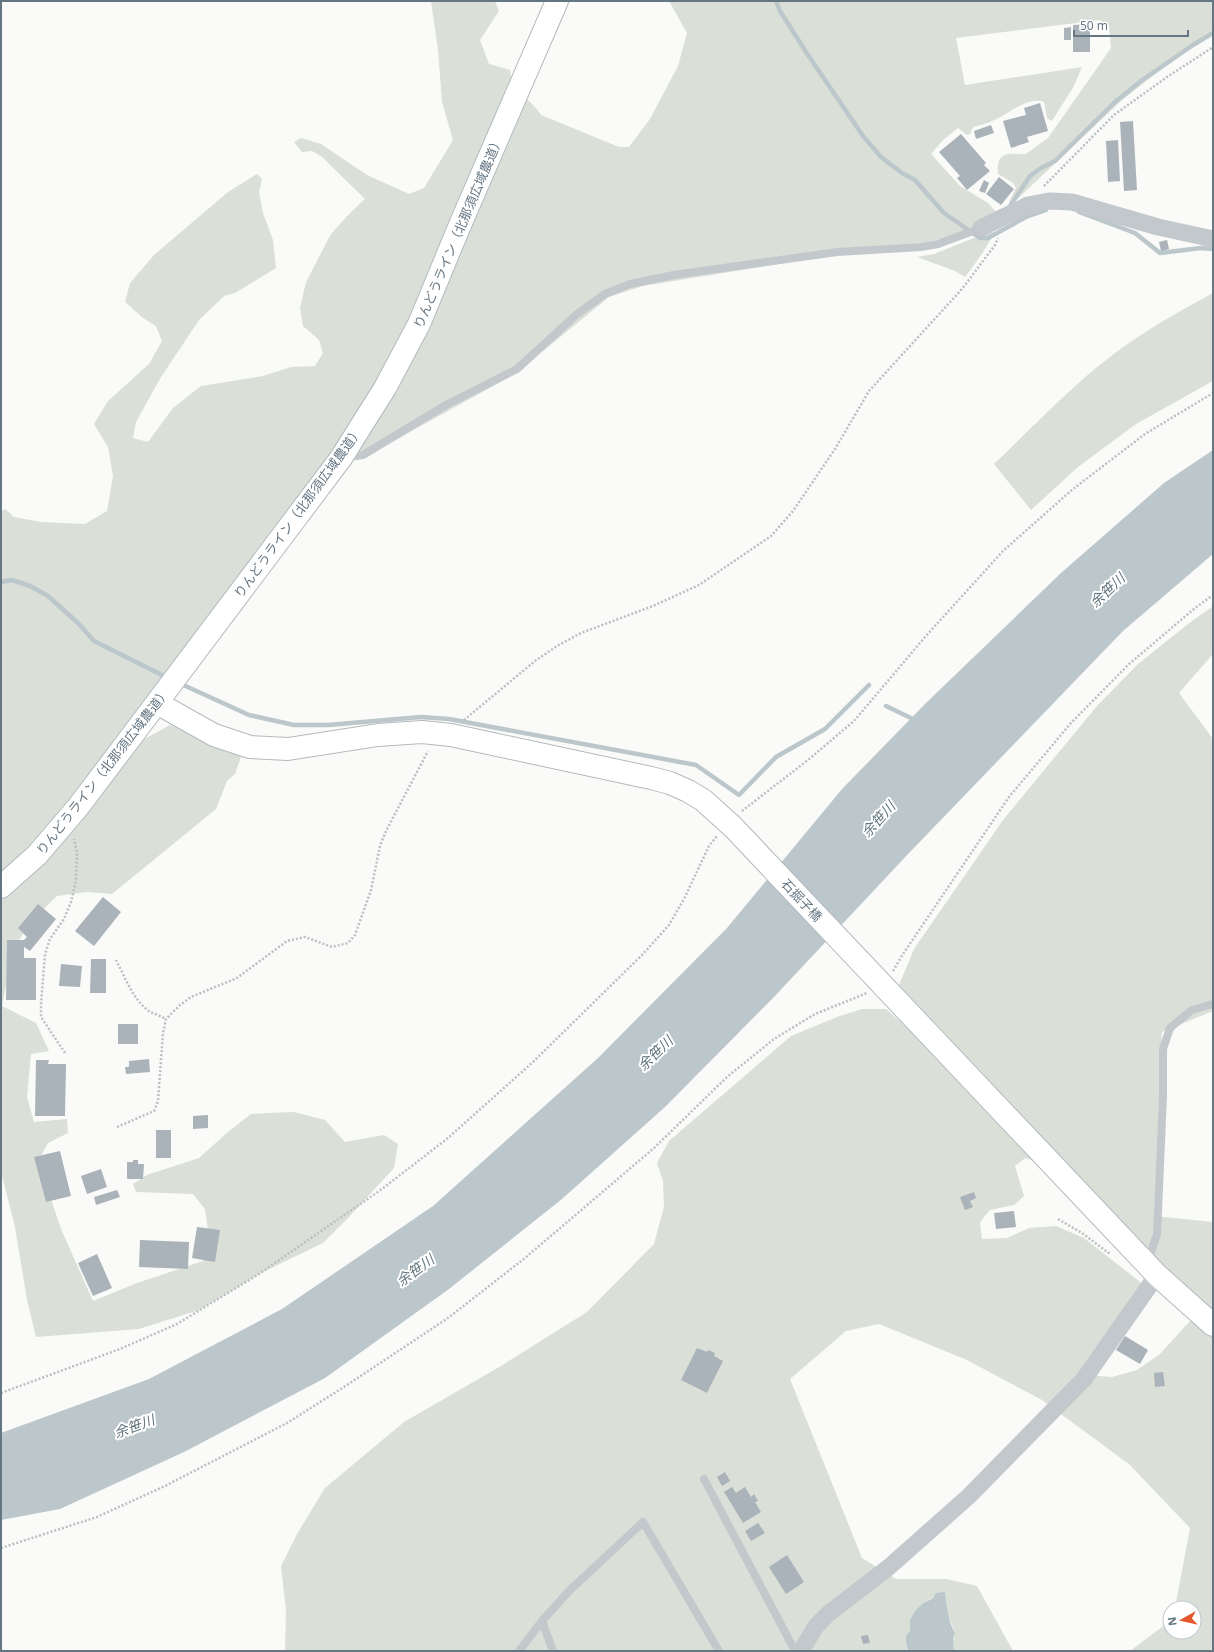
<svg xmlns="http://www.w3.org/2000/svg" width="1214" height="1652" font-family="'Noto Sans','Noto Sans JP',sans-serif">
	<rect width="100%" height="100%" fill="#fafaf8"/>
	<!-- green -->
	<path fill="#dadfd7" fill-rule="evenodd" d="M 431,1 L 495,1 L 499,11 L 480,40 L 489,64 L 510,70 C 511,75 512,82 515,86 C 522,97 534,103 541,115 L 619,147 L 629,147 L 650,119 L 678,66 L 687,33 L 669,1 L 1213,1 L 1213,32 L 1191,46 L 1122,100 L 1013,203 L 1009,202 L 1016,188 L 1013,183 L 998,174 C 996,150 1009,154 1026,154 L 1048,138 L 1111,48 L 1109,27 L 1100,20 L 956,38 L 965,85 L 1082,67 L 1074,86 L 1052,121 L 1047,118 L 1044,102 C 1027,96 1008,115 992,121 C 986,124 980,125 973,127 L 970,134 L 967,135 L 958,128 L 943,140 L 931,154 L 960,186 L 988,203 L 996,212 L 964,234 L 922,243 L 829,249 L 798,261 L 643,286 L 609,297 L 515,374 L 361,459 L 331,465 L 139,742 L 170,725 L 197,735 L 241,757 L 235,774 L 227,781 L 216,809 L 112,894 L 87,892 L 57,896 L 28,924 L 12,954 L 2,1006 L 36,1023 L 49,1051 L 31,1054 L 27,1097 L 34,1122 L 67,1119 L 68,1133 L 48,1143 L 38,1161 L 61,1229 L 93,1301 L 137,1283 L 203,1261 L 209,1237 L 205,1209 L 193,1194 L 136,1192 L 133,1184 L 147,1175 L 199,1158 L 228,1132 L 251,1114 L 294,1112 L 325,1120 L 345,1142 L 384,1135 L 398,1144 L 394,1168 L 347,1219 L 323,1243 L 259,1274 L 199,1310 L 139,1329 L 36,1337 L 27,1300 L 15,1227 L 1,1172 L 1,511 L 5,509 L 14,517 L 41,522 L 85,524 L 107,511 L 113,476 L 108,447 L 94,424 L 108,401 L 149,364 L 162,341 L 156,326 L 143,318 L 125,302 L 130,283 L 154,255 L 228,192 L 257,174 L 262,179 L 259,192 L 263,213 L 273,240 L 276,268 L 235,293 L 224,296 L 199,320 L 161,377 L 136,422 L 133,438 L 148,442 L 173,408 L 201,386 L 263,376 L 291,367 L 315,366 L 323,353 L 319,340 L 303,326 L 300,308 L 306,282 L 331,234 L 349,214 L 365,199 L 321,156 L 312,151 L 302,152 L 294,142 L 301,138 L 321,144 L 367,175 L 409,194 L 424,188 L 453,140 L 442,102 L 438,50 Z
		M 991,231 L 994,233 C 986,249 976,263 965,277 L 955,271 L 917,257 L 934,254 Z
		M 1213,293 L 1213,381 L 1136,424 L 1078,467 L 1031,510 L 994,464 C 1032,428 1068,389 1110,357 C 1142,332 1178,312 1213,293 Z
		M 1213,606 L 1213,654 L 1179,693 L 1213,739 L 1213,1011 L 1162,1032 L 1154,1216 L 1213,1222 L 1213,1651 L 1130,1651 L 1170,1621 L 1170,1632 L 1194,1632 L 1194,1608 L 1175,1608 L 1190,1528 L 1130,1465 L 1042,1400 L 967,1360 L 879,1324 L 846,1331 L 790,1379 L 862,1558 L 896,1579 L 946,1579 L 977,1586 L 1013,1651 L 954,1651 L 953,1637 L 955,1633 L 948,1614 L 945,1592 L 928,1600 L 910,1620 L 910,1631 L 906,1642 L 908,1651 L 285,1651 L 286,1611 L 281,1566 L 297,1534 L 325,1488 L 404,1422 L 501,1366 L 587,1312 L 654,1244 L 664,1207 L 663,1181 L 657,1163 L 669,1141 L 791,1036 L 837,1017 L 862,1009 L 886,1009 L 954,1068 L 989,1106 L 998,1090 L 899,985 L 914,949 L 1003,820 L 1097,706 L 1138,664 L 1188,624 ZM 1025,1158 L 1065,1171 L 1201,1309 L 1160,1354 L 1137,1370 L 1112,1377 L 1098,1376 L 1088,1367 L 1144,1285 L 1084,1238 L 1056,1226 L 1029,1228 L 1007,1238 L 982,1239 L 980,1222 L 990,1210 L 1014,1205 L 1024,1196 L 1015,1166 Z"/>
	<!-- water -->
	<path fill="#bbc7cb" d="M 1213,450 L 1213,554 L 1123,631 L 909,853 L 773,998 L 665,1107 L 562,1199 L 449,1289 L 325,1378 L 184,1452 L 60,1509 L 1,1520 L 1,1433 L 149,1379 L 282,1309 L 433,1206 L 598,1058 L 727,928 L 842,789 L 926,703 L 1061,573 L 1164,483 Z
		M 945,1592 C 947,1606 948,1621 955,1633 L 953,1637 L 954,1651 L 908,1651 L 906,1642 L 906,1636 L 910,1631 L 910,1620 L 915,1611 L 922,1604 L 933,1598 L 936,1593 Z"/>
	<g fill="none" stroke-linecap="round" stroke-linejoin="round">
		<!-- stream -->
		<path stroke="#bbc7cb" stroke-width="4.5" d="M 776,1 L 780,11 L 806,52 L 863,136 L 881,157 L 902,173 L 915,180 L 944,213 L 980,238 L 988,238 L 1026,217 L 1046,210
			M 1008,209 L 1030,176 L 1041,168 L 1055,161 L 1115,102 L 1141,81 L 1193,45 L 1213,33
			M 1079,212 L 1135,233 L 1160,253 L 1201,248 L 1213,249
			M 1,582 L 12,580 L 30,586 L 48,596 L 79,624 L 94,641 L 168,678
			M 179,683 L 249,715 L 294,725 L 328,725 L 421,717 L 449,719 L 696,765 L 739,795 L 776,757 L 825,729 L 869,685
			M 886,706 L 915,720"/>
	</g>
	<!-- building -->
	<path fill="#aab3b9" d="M 1090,24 L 1090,52 L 1073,52 L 1073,25 Z
		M 1071,27 L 1071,40 L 1064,40 L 1064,28 Z
		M 1040,103 L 1048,131 L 1027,137 L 1029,142 L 1011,148 L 1003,121 L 1026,115 L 1024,108 Z
		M 1133,121 L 1137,190 L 1124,191 L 1120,122 Z
		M 991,125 L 994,133 L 976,139 L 974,131 Z
		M 961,134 L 986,163 L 984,165 L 990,171 L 967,190 L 957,178 L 960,176 L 939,152 Z
		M 1118,140 L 1120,181 L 1108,182 L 1106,141 Z
		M 999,177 L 1014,189 L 1001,205 L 986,194 Z
		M 984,180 L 989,183 L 985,193 L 979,191 Z
		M 1167,240 L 1169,249 L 1161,251 L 1159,242 Z
		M 103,897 L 121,912 L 94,946 L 75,931 Z
		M 38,904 L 56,919 L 30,951 L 24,947 L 24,958 L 36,958 L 36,1000 L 6,1000 L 7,940 L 24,940 L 27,937 L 18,928 Z
		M 91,959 L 106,959 L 106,993 L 90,993 Z
		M 61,964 L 82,966 L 80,987 L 59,986 Z
		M 118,1024 L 138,1024 L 138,1044 L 118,1044 Z
		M 149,1059 L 150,1072 L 126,1074 L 125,1067 L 129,1067 L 129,1061 Z
		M 36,1060 L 49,1060 L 48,1064 L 66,1064 L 65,1116 L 35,1116 Z
		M 208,1115 L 208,1128 L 193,1129 L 193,1116 Z
		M 156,1130 L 171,1130 L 171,1158 L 156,1158 Z
		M 60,1151 L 71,1196 L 46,1202 L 34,1157 Z
		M 133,1160 L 138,1160 L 138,1164 L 144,1164 L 143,1179 L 127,1179 L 127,1162 L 133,1162 Z
		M 101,1169 L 107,1187 L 87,1194 L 81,1176 Z
		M 117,1190 L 120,1197 L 96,1205 L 94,1197 Z
		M 974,1192 L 976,1198 L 970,1201 L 973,1207 L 965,1210 L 960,1197 Z
		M 1014,1211 L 1016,1227 L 996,1229 L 994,1213 Z
		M 197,1227 L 220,1230 L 215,1262 L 192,1258 Z
		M 140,1240 L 189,1242 L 188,1269 L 139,1267 Z
		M 97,1254 L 112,1288 L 93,1296 L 78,1263 Z
		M 1125,1336 L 1148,1350 L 1140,1364 L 1116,1350 Z
		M 697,1348 L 707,1352 L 708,1350 L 715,1353 L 714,1356 L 723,1361 L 707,1393 L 681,1380 Z
		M 1163,1372 L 1165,1386 L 1155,1387 L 1154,1373 Z
		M 725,1472 L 730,1481 L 722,1486 L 717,1477 Z
		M 732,1487 L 736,1493 L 745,1487 L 751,1497 L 754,1494 L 758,1501 L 755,1502 L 761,1512 L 743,1523 L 724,1492 Z
		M 758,1523 L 765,1533 L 751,1541 L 745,1531 Z
		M 787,1555 L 804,1582 L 786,1594 L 769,1567 Z
		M 868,1635 L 870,1643 L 863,1644 L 861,1636 Z"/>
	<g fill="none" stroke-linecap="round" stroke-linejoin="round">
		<defs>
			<path id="secondary" d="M 157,703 L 214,735 L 250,747 L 288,749 L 378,735 L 422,732 L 451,735 L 651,778 L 670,783 L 688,791 L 703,800 L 733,827 L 1157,1275 L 1213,1325
				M 1,887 L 37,855 L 78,807 L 125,745 L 341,458 L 385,388 L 419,324 L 460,225 L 557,1"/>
		</defs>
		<!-- secondary casing -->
		<use href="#secondary" stroke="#b3babf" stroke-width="24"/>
		<!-- path -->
		<path stroke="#bbbfc2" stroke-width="2.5" stroke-dasharray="2 2" stroke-linecap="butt" d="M 1044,186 L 1114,115 L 1167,77 L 1213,47
			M 464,720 L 535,661 L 557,646 L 581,633 L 653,606 L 699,585 L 771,536 L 793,511 L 835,449 L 869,391 L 962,289 L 995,245 L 998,238
			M 742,811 L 808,760 L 854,721 L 925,637 L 1003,551 L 1073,489 L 1145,434 L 1213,393
			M 116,960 C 125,977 133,1000 149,1011 C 154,1014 161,1016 166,1019
			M 893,971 L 903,954 L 1009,797 L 1071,723 L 1128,665 L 1195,608 L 1213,595
			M 65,1053 L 41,1017 L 41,1004 L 45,954 L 50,939 L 64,919 L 71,902 L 76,880 L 77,852 L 74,839
			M 117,1127 L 154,1111 L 158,1101 L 163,1033 L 166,1019 L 180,1005 L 191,997 L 237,978 L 287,941 L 305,937 L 332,947 L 348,943 L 355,935 L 371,890 L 380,846 L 386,831 L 428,751
			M 1058,1219 L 1082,1233 L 1110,1254
			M 1,1393 L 120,1349 L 177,1324 L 259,1274 L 382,1189 L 448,1138 L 533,1062 L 643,954 L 669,925 L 684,899 L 709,846 L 717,836
			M 1,1548 L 97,1517 L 165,1486 L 287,1423 L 344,1387 L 448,1318 L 525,1258 L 654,1148 L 727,1077 L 774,1039 L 815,1014 L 867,993"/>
		<!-- lane -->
		<path stroke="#c3c8cc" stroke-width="8" d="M 346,457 L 363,455 L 446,405 L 517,369 L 577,314 L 605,294 L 630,284 L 674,275 L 837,252 L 921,247 L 938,244 L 981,228
			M 1148,1262 L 1157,1234 L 1163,1096 L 1163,1049 L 1170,1028 L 1192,1010 L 1213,1004
			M 704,1479 L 795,1651
			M 542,1621 L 553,1651
			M 519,1651 L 542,1621 L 569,1591 L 643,1522 L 719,1651"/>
		<!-- street -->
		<path stroke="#c3c8cc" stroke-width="17" d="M 981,228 L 1028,205 L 1049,201 L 1072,202 L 1158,227 L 1213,239
			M 801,1651 L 816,1626 L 828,1614 L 889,1567 L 969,1496 L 1084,1379 L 1157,1275"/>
		<!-- secondary -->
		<use href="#secondary" stroke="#fff" stroke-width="22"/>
	</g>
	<g text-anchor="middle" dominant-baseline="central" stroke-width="4" stroke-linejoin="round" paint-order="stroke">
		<!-- street labels -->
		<g font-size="13" fill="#657683" stroke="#fff">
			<text transform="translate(458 232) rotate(-67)">りんどうライン（北那須広域農道）</text>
			<text transform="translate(298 512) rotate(-54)">りんどうライン（北那須広域農道）</text>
			<text transform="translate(103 771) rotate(-52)">りんどうライン（北那須広域農道）</text>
			<text transform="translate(802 900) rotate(47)">石掘子橋</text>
		</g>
		<!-- water labels -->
		<g font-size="14" font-style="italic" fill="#60757c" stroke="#fff">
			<text transform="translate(1107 590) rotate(-43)">余笹川</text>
			<text transform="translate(878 819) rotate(-48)">余笹川</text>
			<text transform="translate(655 1053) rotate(-44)">余笹川</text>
			<text transform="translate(415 1270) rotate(-36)">余笹川</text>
			<text transform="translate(134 1426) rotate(-20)">余笹川</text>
		</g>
	</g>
	<!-- border -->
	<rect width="1214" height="1652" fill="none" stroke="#657683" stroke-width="4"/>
	<!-- north arrow -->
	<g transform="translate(1182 1620) rotate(262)"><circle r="19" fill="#ffffff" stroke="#c1c8cd"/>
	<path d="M0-3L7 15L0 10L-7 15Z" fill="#e4572e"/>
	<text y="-6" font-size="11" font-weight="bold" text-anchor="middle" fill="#657683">N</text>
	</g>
	<!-- scale -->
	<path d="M1074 30v6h114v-6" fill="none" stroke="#657683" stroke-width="2"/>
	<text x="1080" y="30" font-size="12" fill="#657683" stroke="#ffffff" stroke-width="3" paint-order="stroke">50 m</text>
</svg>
